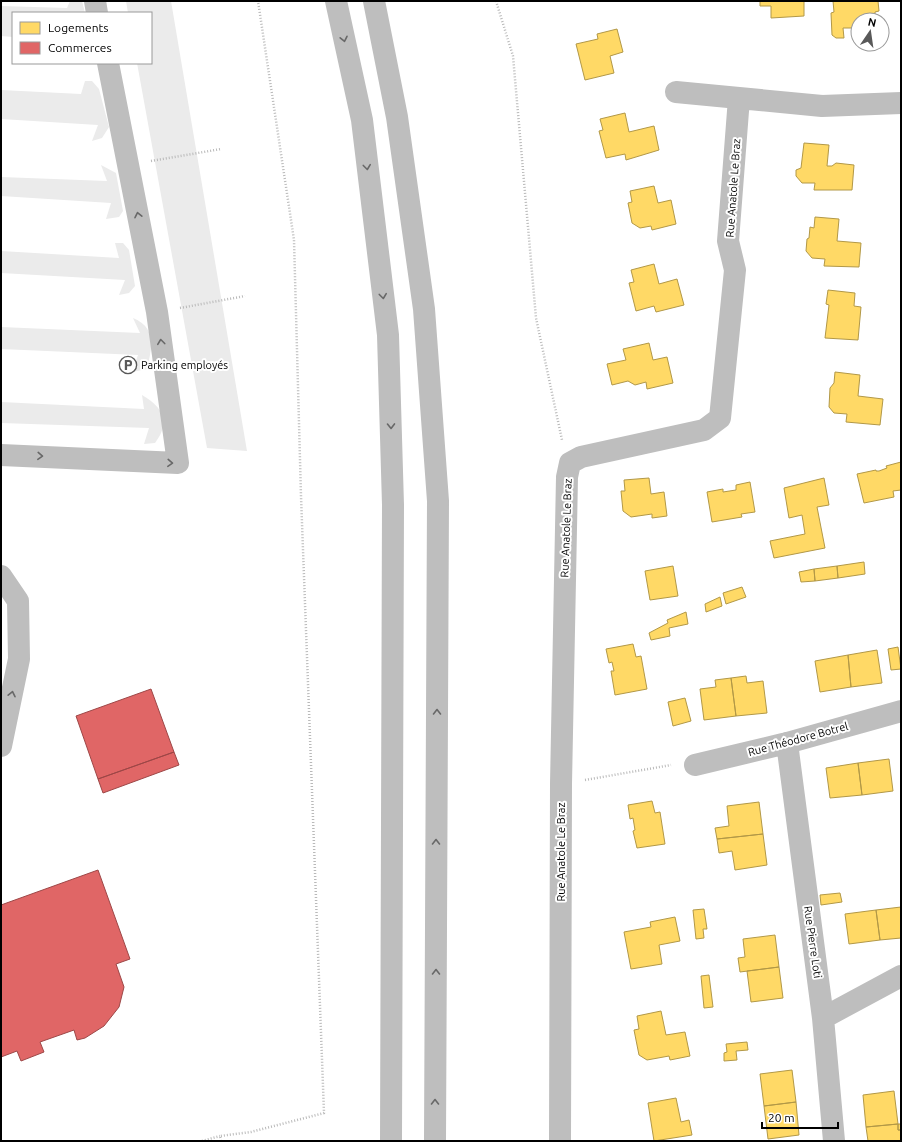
<svg xmlns="http://www.w3.org/2000/svg" width="902" height="1142" font-family="Ubuntu,sans-serif">
	<rect width="100%" height="100%" fill="#fff"/>
	<!-- green -->
	<path fill="#ebebeb" d="M 70,1 L 82,1 L 85,13 L 13,13 L 13,37 L 1,36 L 1,6 L 67,8 Z
		M 126,1 L 171,1 L 247,451 L 207,448 L 137,63 L 151,63 L 151,13 L 128,13 Z
		M 85,81 L 92,81 L 99,89 L 109,127 L 102,138 L 92,141 L 98,125 L 1,119 L 1,90 L 81,94 Z
		M 101,165 L 116,173 L 123,211 L 119,217 L 106,219 L 111,203 L 1,196 L 1,177 L 107,181 Z
		M 115,243 L 123,243 L 129,250 L 135,286 L 129,293 L 119,295 L 125,280 L 1,273 L 1,251 L 119,258 Z
		M 133,318 C 157,328 152,347 147,369 L 132,372 L 138,355 L 1,349 L 1,327 L 140,333 Z
		M 142,395 C 163,407 171,422 155,443 L 144,444 L 149,428 L 1,423 L 1,402 L 144,409 Z"/>
	<!-- homes -->
	<path fill="#ffd966" stroke="#b29847" d="M 760,1 L 804,1 L 804,16 L 771,18 L 771,6 L 760,6 Z
		M 833,1 L 878,1 L 879,11 L 875,12 L 875,20 L 858,20 L 858,28 L 843,28 L 844,38 L 836,38 L 832,35 L 831,13 L 834,12 Z
		M 617,29 L 623,52 L 610,56 L 614,73 L 585,80 L 576,44 L 598,39 L 597,34 Z
		M 625,113 L 629,132 L 654,126 L 659,150 L 626,160 L 625,154 L 606,158 L 599,131 L 603,130 L 600,119 Z
		M 804,143 L 829,145 L 827,166 L 832,166 L 836,163 L 854,165 L 852,190 L 814,190 L 815,183 L 802,183 L 796,176 L 796,170 L 801,168 Z
		M 654,186 L 658,203 L 671,200 L 676,224 L 652,230 L 651,226 L 640,228 L 632,223 L 628,203 L 632,202 L 630,191 Z
		M 815,217 L 839,219 L 837,241 L 861,243 L 859,267 L 824,266 L 825,259 L 812,258 L 806,251 L 807,239 L 809,238 L 810,227 L 814,228 Z
		M 654,264 L 659,284 L 677,279 L 684,305 L 656,312 L 654,306 L 636,311 L 629,283 L 634,282 L 631,270 Z
		M 828,290 L 855,293 L 854,306 L 861,307 L 858,340 L 825,338 L 829,305 L 826,304 Z
		M 649,343 L 653,360 L 667,357 L 673,383 L 647,389 L 646,382 L 635,385 L 628,381 L 612,385 L 607,364 L 626,360 L 623,349 Z
		M 835,372 L 860,375 L 858,396 L 883,399 L 880,425 L 846,422 L 847,414 L 834,413 L 829,407 L 830,388 L 834,383 Z
		M 901,462 L 901,490 L 893,491 L 894,497 L 864,503 L 857,474 L 876,470 L 876,471 L 879,471 L 887,468 L 886,466 Z
		M 649,478 L 651,494 L 664,492 L 667,516 L 652,518 L 652,514 L 631,517 L 623,511 L 621,491 L 625,491 L 624,480 Z
		M 824,478 L 829,505 L 817,507 L 825,548 L 774,558 L 770,541 L 805,534 L 802,515 L 789,518 L 784,488 Z
		M 750,482 L 755,512 L 741,514 L 742,517 L 712,522 L 707,492 L 723,489 L 723,492 L 736,490 L 736,485 Z
		M 864,562 L 865,574 L 838,578 L 837,566 Z
		M 673,566 L 678,596 L 650,600 L 645,571 Z
		M 837,566 L 838,578 L 815,581 L 814,569 Z
		M 814,569 L 815,581 L 801,582 L 799,572 Z
		M 742,587 L 746,597 L 726,604 L 723,593 Z
		M 720,597 L 722,606 L 706,612 L 705,604 Z
		M 686,612 L 688,624 L 669,628 L 670,636 L 651,640 L 649,633 L 668,623 L 667,620 Z
		M 633,644 L 636,657 L 641,656 L 647,689 L 615,695 L 611,671 L 614,671 L 612,662 L 609,663 L 606,649 Z
		M 898,647 L 901,669 L 891,670 L 888,649 Z
		M 877,650 L 882,683 L 851,687 L 848,655 Z
		M 848,655 L 851,687 L 820,692 L 815,661 Z
		M 746,676 L 747,683 L 763,681 L 767,713 L 736,716 L 731,678 Z
		M 731,678 L 736,716 L 704,720 L 700,689 L 716,687 L 715,680 Z
		M 685,698 L 691,721 L 673,726 L 668,702 Z
		M 889,759 L 893,791 L 862,795 L 858,763 Z
		M 858,763 L 862,795 L 830,798 L 826,768 Z
		M 652,801 L 655,813 L 660,812 L 665,844 L 637,848 L 633,831 L 635,830 L 633,818 L 630,819 L 628,805 Z
		M 759,802 L 763,834 L 717,839 L 715,828 L 729,826 L 727,806 Z
		M 763,834 L 767,865 L 735,870 L 732,851 L 719,853 L 717,839 Z
		M 840,893 L 842,902 L 821,905 L 820,895 Z
		M 901,907 L 901,938 L 880,940 L 876,910 Z
		M 704,909 L 707,929 L 703,929 L 704,938 L 696,939 L 693,910 Z
		M 876,910 L 880,940 L 849,944 L 845,914 Z
		M 675,917 L 680,941 L 659,945 L 662,964 L 631,969 L 624,932 L 651,927 L 650,922 Z
		M 775,935 L 779,967 L 740,972 L 738,958 L 745,957 L 743,939 Z
		M 779,967 L 783,998 L 751,1002 L 747,971 Z
		M 709,975 L 713,1007 L 704,1008 L 701,976 Z
		M 661,1011 L 666,1035 L 685,1032 L 690,1056 L 670,1060 L 669,1056 L 647,1060 L 639,1055 L 634,1030 L 639,1029 L 637,1016 Z
		M 747,1042 L 748,1050 L 736,1051 L 737,1060 L 724,1061 L 724,1053 L 727,1052 L 726,1044 Z
		M 792,1070 L 796,1102 L 764,1106 L 760,1074 Z
		M 894,1091 L 898,1124 L 866,1127 L 863,1095 Z
		M 676,1098 L 681,1122 L 689,1120 L 692,1135 L 654,1141 L 648,1103 Z
		M 796,1102 L 799,1135 L 768,1139 L 764,1106 Z
		M 898,1124 L 898,1130 L 901,1130 L 901,1141 L 868,1141 L 866,1127 Z
		M 898,1124 L 901,1124 L 901,1130 L 898,1130 Z"/>
	<!-- shops -->
	<path fill="#e06666" stroke="#9d4747" d="M 151,689 L 174,752 L 98,779 L 76,716 Z
		M 174,752 L 179,765 L 103,793 L 98,779 Z
		M 98,870 L 130,959 L 116,964 L 124,987 L 119,1007 L 104,1026 L 85,1038 L 77,1040 L 74,1030 L 40,1042 L 44,1052 L 21,1061 L 17,1051 L 1,1057 L 1,905 Z"/>
	<g fill="none" stroke-linecap="round" stroke-linejoin="round">
		<!-- path -->
		<path stroke="#b9b9b9" stroke-width="2.5" stroke-dasharray="1 2" stroke-linecap="butt" d="M 496,1 L 513,56 L 536,318 L 562,440
			M 151,161 L 221,149
			M 180,308 L 245,296
			M 585,780 L 671,765
			M 202,1141 L 220,1136
			M 221,1141 L 220,1136 L 251,1132 L 324,1113 L 301,496 L 294,240 L 258,1"/>
		<!-- minor -->
		<path stroke="#bebebe" stroke-width="22" d="M 95,1 L 97,13
			M 676,92 L 739,98
			M 1,455 L 178,463 L 157,312 L 108,63
			M 1,576 L 18,601 L 19,659 L 1,746
			M 787,743 L 823,1018 L 834,1141
			M 695,765 L 787,743 L 901,711
			M 823,1018 L 901,976
			M 560,1141 L 561,784 L 567,477 L 570,463 L 581,457 L 704,430 L 720,418 L 735,270 L 728,241 L 739,98 L 822,106 L 901,103"/>
		<!-- highway -->
		<path stroke="#bebebe" stroke-width="22" d="M 336,1 L 362,120 L 388,335 L 393,505 L 391,1141
			M 374,1 L 397,117 L 424,309 L 438,501 L 435,1141"/>
	</g>
	<!-- one-way arrows -->
	<defs><path id="oneway-chevron" d="M-2-3.5L2.5 0L-2 3.5" fill="none" stroke-width="1.6" stroke-linecap="round" stroke-linejoin="round"/></defs>
	<g stroke="#686868">
		<use href="#oneway-chevron" transform="translate(344 39) rotate(78)"/>
		<use href="#oneway-chevron" transform="translate(367 167) rotate(83)"/>
		<use href="#oneway-chevron" transform="translate(138 215) rotate(-102)"/>
		<use href="#oneway-chevron" transform="translate(383 296) rotate(83)"/>
		<use href="#oneway-chevron" transform="translate(161 342) rotate(-97)"/>
		<use href="#oneway-chevron" transform="translate(391 426) rotate(89)"/>
		<use href="#oneway-chevron" transform="translate(40 456) rotate(3)"/>
		<use href="#oneway-chevron" transform="translate(170 463) rotate(3)"/>
		<use href="#oneway-chevron" transform="translate(12 694) rotate(-78)"/>
		<use href="#oneway-chevron" transform="translate(437 712) rotate(-90)"/>
		<use href="#oneway-chevron" transform="translate(436 842) rotate(-90)"/>
		<use href="#oneway-chevron" transform="translate(436 972) rotate(-90)"/>
		<use href="#oneway-chevron" transform="translate(435 1102) rotate(-90)"/>
	</g>
	<!-- icons -->
	<defs>
		<symbol id="parking-ring" viewBox="-11 -11 22 22"><circle r="9.5" fill="#fff" stroke="#595959" stroke-width="1.5"/><path d="M-3.5-5.5H1a3.5 3.5 0 0 1 0 7H-1V5.5H-3.5ZM-1-3.4V-.6H.8a1.4 1.4 0 0 0 0-2.8Z" fill="#595959"/></symbol>
	</defs>
	<g fill-rule="evenodd">
		<use href="#parking-ring" x="118" y="355" width="20" height="20"/>
	</g>
	<g text-anchor="middle" dominant-baseline="central" stroke-width="4" stroke-linejoin="round" paint-order="stroke">
		<!-- street labels -->
		<g font-size="11" fill="#000" stroke="#fff">
			<text transform="translate(733 188) rotate(-86)">Rue Anatole Le Braz</text>
			<text transform="translate(566 528) rotate(-88)">Rue Anatole Le Braz</text>
			<text transform="translate(798 739) rotate(-15)">Rue Théodore Botrel</text>
			<text transform="translate(561 852) rotate(-90)">Rue Anatole Le Braz</text>
			<text transform="translate(813 942) rotate(82)">Rue Pierre Loti</text>
		</g>
		<!-- poi labels -->
		<g font-size="11" fill="#000" stroke="#fff" text-anchor="start">
			<text x="141" y="365">Parking employés</text>
		</g>
	</g>
	<!-- border -->
	<rect width="902" height="1142" fill="none" stroke="#000000" stroke-width="4"/>
	<!-- legend -->
	<rect x="12" y="12" width="140" height="52" fill="#ffffff" stroke="#999999"/>
	<rect x="20" y="22" width="20" height="12" fill="#ffd966" stroke="#999999"/>
	<text x="48" y="32" font-size="12" fill="#000000">Logements</text>
	<rect x="20" y="42" width="20" height="12" fill="#e06666" stroke="#999999"/>
	<text x="48" y="52" font-size="12" fill="#000000">Commerces</text>
	<!-- north arrow -->
	<g transform="translate(870 32) rotate(13)"><circle r="19" fill="#ffffff" stroke="#999999"/>
	<path d="M0-3L7 15L0 10L-7 15Z" fill="#595959"/>
	<text y="-6" font-size="11" font-weight="bold" text-anchor="middle" fill="#000000">N</text>
	</g>
	<!-- scale -->
	<path d="M762 1122v6h76v-6" fill="none" stroke="#000000" stroke-width="2"/>
	<text x="768" y="1122" font-size="12" fill="#000000" stroke="#ffffff" stroke-width="3" paint-order="stroke">20 m</text>
</svg>
